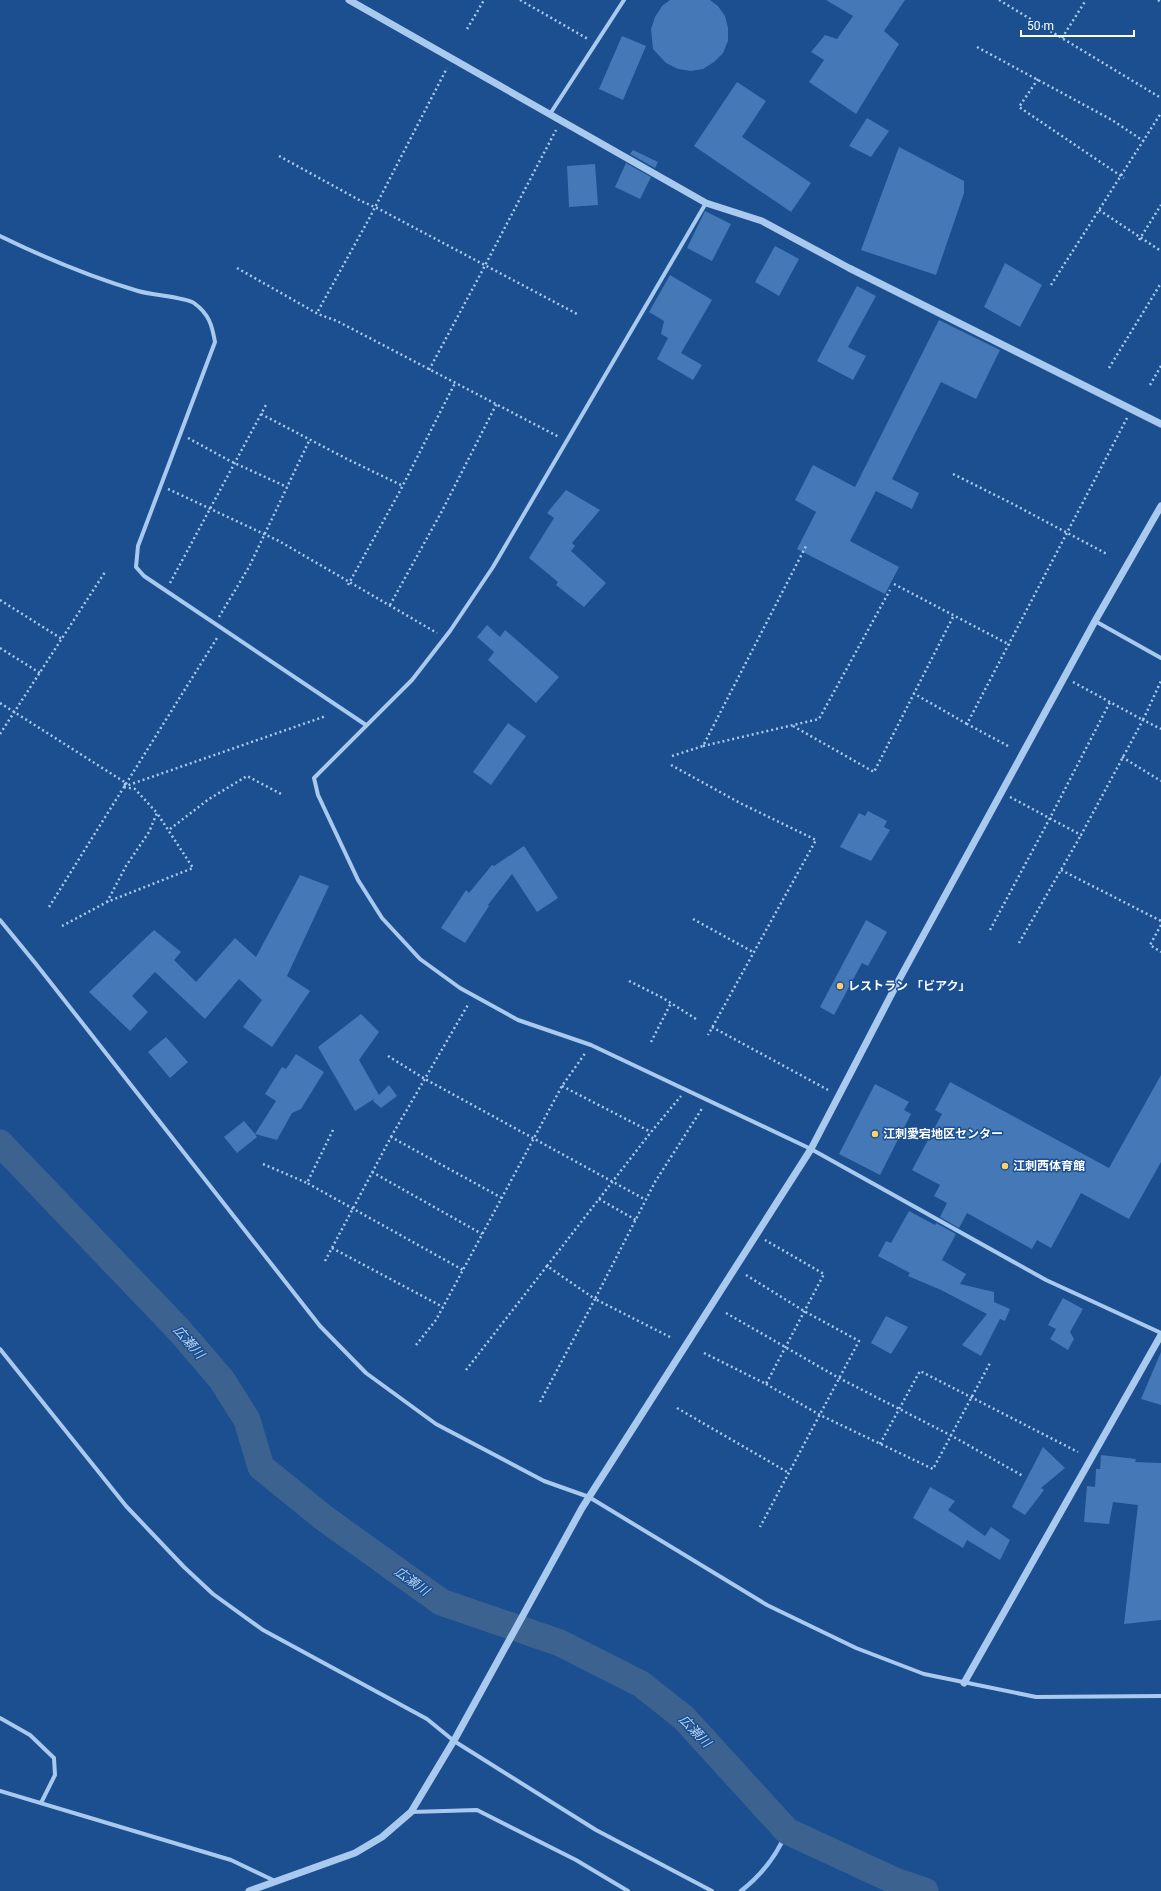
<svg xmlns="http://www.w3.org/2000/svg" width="1161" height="1891" font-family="Roboto,'Noto Sans JP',sans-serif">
	<rect width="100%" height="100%" fill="#1b4f8f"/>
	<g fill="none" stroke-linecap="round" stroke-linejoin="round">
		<!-- stream -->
		<path stroke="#9cc4f0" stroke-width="4.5" d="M 741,1891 C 762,1875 777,1855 787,1831"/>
		<!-- river -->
		<path stroke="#3c6290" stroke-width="27" d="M 0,1143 L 179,1330 L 222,1380 L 247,1420 L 261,1467 L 324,1518 L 441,1602 L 560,1643 L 641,1684 L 684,1718 L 787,1831 L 895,1881 L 925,1891"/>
	</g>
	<!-- building -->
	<path fill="#4478b7" d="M 670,0 L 710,0 L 718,6 L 725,16 L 728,28 L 728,41 L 723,53 L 714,62 L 703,69 L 691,71 L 678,69 L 666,63 L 653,49 L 651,29 L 655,17 L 662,6 Z
		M 826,0 L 905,0 L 884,31 L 899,44 L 856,114 L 809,82 L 824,60 L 811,52 L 825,35 L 837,39 L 853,16 Z
		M 622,36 L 646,46 L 623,100 L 599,89 Z
		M 737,82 L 766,101 L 742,137 L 811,183 L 791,212 L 694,146 Z
		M 867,118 L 889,131 L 871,157 L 849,146 Z
		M 899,147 L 964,181 L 964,193 L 936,275 L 861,250 Z
		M 633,150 L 658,162 L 655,168 L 630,154 Z
		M 626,163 L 651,177 L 640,199 L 615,187 Z
		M 595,164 L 598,205 L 569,207 L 567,166 Z
		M 705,211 L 731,224 L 712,261 L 687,248 Z
		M 775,246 L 799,259 L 779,296 L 755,282 Z
		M 1005,263 L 1042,285 L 1020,327 L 984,307 Z
		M 670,275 L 712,300 L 681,353 L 702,365 L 693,380 L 657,359 L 668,338 L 661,334 L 664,321 L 649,312 Z
		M 857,286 L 876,296 L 848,347 L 866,356 L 853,380 L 817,361 Z
		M 939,320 L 1000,350 L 976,399 L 941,382 L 892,479 L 919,493 L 912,509 L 876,491 L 850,541 L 899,567 L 885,594 L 797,549 L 816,512 L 795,500 L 813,465 L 855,487 Z
		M 566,490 L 600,510 L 572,543 L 575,546 L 571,551 L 606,583 L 584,607 L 556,585 L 558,582 L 529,558 L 554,518 L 547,513 Z
		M 487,625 L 500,637 L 505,630 L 559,677 L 536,703 L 488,660 L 494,652 L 477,637 Z
		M 508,723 L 526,736 L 491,785 L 473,772 Z
		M 868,811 L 887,821 L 884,827 L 890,830 L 871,861 L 840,847 L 859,813 L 865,816 Z
		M 524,846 L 558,898 L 537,912 L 512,874 L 488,905 L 489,906 L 465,943 L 441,928 L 466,890 L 469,893 L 492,865 L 494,866 Z
		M 300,875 L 329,886 L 287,976 L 310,991 L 272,1047 L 243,1027 L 262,1000 L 239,979 L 205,1019 L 155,972 L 132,996 L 148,1012 L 130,1031 L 89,992 L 154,930 L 181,952 L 174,960 L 196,982 L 235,938 L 256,957 Z
		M 866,920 L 887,932 L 868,966 L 862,963 L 834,1015 L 820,1007 Z
		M 361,1014 L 379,1032 L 359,1060 L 379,1095 L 389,1085 L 397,1096 L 381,1108 L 373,1101 L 374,1099 L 355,1111 L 318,1047 Z
		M 166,1037 L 188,1062 L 170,1078 L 148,1052 Z
		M 296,1054 L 324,1072 L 301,1109 L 292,1113 L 277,1140 L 255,1134 L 257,1137 L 237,1153 L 224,1137 L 244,1121 L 255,1134 L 276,1101 L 265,1094 L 282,1067 L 286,1069 Z
		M 1161,1075 L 1161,1162 L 1129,1219 L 1081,1193 L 1051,1248 L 1037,1240 L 1032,1249 L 967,1213 L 959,1228 L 940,1217 L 947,1203 L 934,1196 L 940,1185 L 912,1170 L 942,1114 L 935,1110 L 950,1082 L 1109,1168 Z
		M 875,1084 L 909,1102 L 904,1110 L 911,1114 L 880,1175 L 839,1154 Z
		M 909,1211 L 935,1225 L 936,1223 L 956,1234 L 942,1260 L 966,1274 L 960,1284 L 994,1292 L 994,1302 L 1010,1309 L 1005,1321 L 1000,1319 L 981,1356 L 962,1345 L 987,1314 L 941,1290 L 908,1276 L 910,1273 L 878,1256 L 886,1241 L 891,1243 Z
		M 1063,1298 L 1083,1309 L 1070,1332 L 1074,1339 L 1068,1350 L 1050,1339 L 1056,1329 L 1048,1325 Z
		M 886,1316 L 908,1327 L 891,1354 L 871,1343 Z
		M 1161,1352 L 1161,1405 L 1141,1399 Z
		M 1043,1447 L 1065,1468 L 1041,1488 L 1044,1490 L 1025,1515 L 1012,1507 Z
		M 1101,1455 L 1136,1459 L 1135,1462 L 1161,1463 L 1161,1620 L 1124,1624 L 1138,1505 L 1113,1502 L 1109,1524 L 1084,1522 L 1087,1486 L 1095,1487 L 1096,1469 L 1100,1469 Z
		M 930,1487 L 955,1501 L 948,1510 L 985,1536 L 991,1527 L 1010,1540 L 1000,1560 L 967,1540 L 963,1548 L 913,1518 Z"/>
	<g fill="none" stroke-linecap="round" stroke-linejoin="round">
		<!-- path -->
		<path stroke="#a9c9ee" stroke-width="2.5" stroke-dasharray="2 3" stroke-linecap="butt" d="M 520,0 L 588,39
			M 999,0 L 1161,98
			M 1158,0 L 1161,2
			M 467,29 L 484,0
			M 1062,38 L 1086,0
			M 977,47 L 1112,120 L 1145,142
			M 1038,79 L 1019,107 L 1124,178
			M 279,156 L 361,201 L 379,209 L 579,315
			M 1099,210 L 1161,251
			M 1139,240 L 1161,205
			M 237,268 L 318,314 L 337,321 L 559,437
			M 1051,285 L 1161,113
			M 318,311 L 370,217 L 447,68
			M 1109,368 L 1161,283
			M 429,370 L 480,275 L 556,130
			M 1150,385 L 1161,366
			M 261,414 L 347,459 L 403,486
			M 188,438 L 230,461 L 287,487
			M 953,474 L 1011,503 L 1107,554
			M 168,489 L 279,541 L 437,633
			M 170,583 L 267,403
			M 894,584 L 1010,645
			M 348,585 L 400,491 L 455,383
			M 0,600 L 62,639
			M 390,605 L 442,511 L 497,403
			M 219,617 L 249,567 L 309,441
			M 0,648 L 40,673
			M 1073,682 L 1143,720 L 1161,681
			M 913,693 L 967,724
			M 0,703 L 126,783 L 123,787 L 326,716
			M 793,726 L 874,772 L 954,615
			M 0,734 L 105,572
			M 703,746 L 819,719 L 890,590
			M 1008,746 L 967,724 L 1127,418
			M 672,756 L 703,746 L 806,546
			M 1122,757 L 1161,781
			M 671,765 L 740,803 L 816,840 L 708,1035
			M 124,787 L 135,789 L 157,813
			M 1010,797 L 1081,835 L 1143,720 L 1161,729
			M 170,829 L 209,799 L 247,776 L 283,795
			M 1061,870 L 1161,921
			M 49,907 L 217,638
			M 693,919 L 753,952
			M 1161,925 L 1150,945 L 1161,952
			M 62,926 L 107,902 L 193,868 L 157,813 L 149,832 L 126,866 L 107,902
			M 990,930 L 1050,818 L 1110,702
			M 1019,943 L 1081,835
			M 629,981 L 663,998 L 696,1019
			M 712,1027 L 830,1091
			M 651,1042 L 671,1003
			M 388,1056 L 425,1079 L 646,1200
			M 562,1086 L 651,1132
			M 333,1130 L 307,1183 L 463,1270
			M 391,1137 L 469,1003
			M 263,1164 L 307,1183
			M 372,1172 L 482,1234
			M 599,1199 L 636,1220
			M 332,1248 L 443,1307
			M 325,1261 L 391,1137 L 502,1198
			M 746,1275 L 804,1311 L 859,1341 L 760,1527
			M 726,1313 L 839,1378 L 952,1436 L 1023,1476
			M 670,1337 L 595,1299 L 655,1182 L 703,1107
			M 416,1345 L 436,1320 L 562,1086 L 586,1052
			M 704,1353 L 766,1384 L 824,1274 L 765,1240
			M 466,1370 L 547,1266
			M 766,1384 L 820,1415 L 933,1469 L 990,1363
			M 540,1402 L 595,1299 L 547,1266 L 651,1132 L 681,1096
			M 677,1408 L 789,1473
			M 880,1444 L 920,1371 L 1078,1452"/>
		<!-- minor -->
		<path stroke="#a9c9ee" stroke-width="4" d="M 550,114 L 624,0
			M 706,203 L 493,567 L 450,631 L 412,680 L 314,778 L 318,795 L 358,880 L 382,918 L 420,959 L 460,988 L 518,1020 L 591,1045 L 811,1149 L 1046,1280 L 1161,1333
			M 0,236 C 45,258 91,277 138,291 C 151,295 186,297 194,303 C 209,314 212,325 215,342 L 138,546 L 136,567 L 144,576 L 366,725
			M 1095,621 L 1161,658
			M 0,920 L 36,964 L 320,1326 L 366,1373 L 436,1424 L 544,1481 L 589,1497 L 767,1605 L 856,1648 L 924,1674 L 1036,1697 L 1161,1696
			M 0,1349 L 126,1506 L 184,1567 L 213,1594 L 263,1630 L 427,1719 L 454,1741 L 596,1830 L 712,1891
			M 0,1718 L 30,1735 L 54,1758 L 55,1775 L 41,1803
			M 0,1791 L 231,1860 L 275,1881
			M 411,1812 L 477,1810 L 576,1860 L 628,1891"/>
		<!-- tertiary -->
		<path stroke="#a9c9ee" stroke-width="7" d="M 349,0 L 706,203 L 762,221 L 849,268 L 1161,424
			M 964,1683 L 1161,1335
			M 249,1891 L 355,1853 L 382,1837 L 411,1812 L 456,1737 L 582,1508 L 811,1149 L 900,978 L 1095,621 L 1161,506"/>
	</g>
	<!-- markers -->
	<g fill="#ffd166" stroke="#1b4f8f" stroke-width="1.5">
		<circle cx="840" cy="986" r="4"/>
		<circle cx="875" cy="1134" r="4"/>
		<circle cx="1005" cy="1166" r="4"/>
	</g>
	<g text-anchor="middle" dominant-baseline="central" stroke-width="3" stroke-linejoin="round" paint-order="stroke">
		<!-- poi labels -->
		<g font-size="12" font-weight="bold" fill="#fff" stroke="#1b4f8f" text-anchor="start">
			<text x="848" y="986">レストラン 「ビアク」</text>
			<text x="883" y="1134">江刺愛宕地区センター</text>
			<text x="1013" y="1166">江刺西体育館</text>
		</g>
		<!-- water labels -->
		<g font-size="13" font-style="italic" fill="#b5d3f5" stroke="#1b4f8f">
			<text transform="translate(189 1342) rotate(49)">広瀬川</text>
			<text transform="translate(412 1581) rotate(36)">広瀬川</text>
			<text transform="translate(695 1731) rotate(46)">広瀬川</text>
		</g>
	</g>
	<!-- scale -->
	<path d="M1021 30v6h113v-6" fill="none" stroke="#ffffff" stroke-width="2"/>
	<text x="1027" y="30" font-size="12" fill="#ffffff" stroke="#1b4f8f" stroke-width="3" paint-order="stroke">50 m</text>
</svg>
